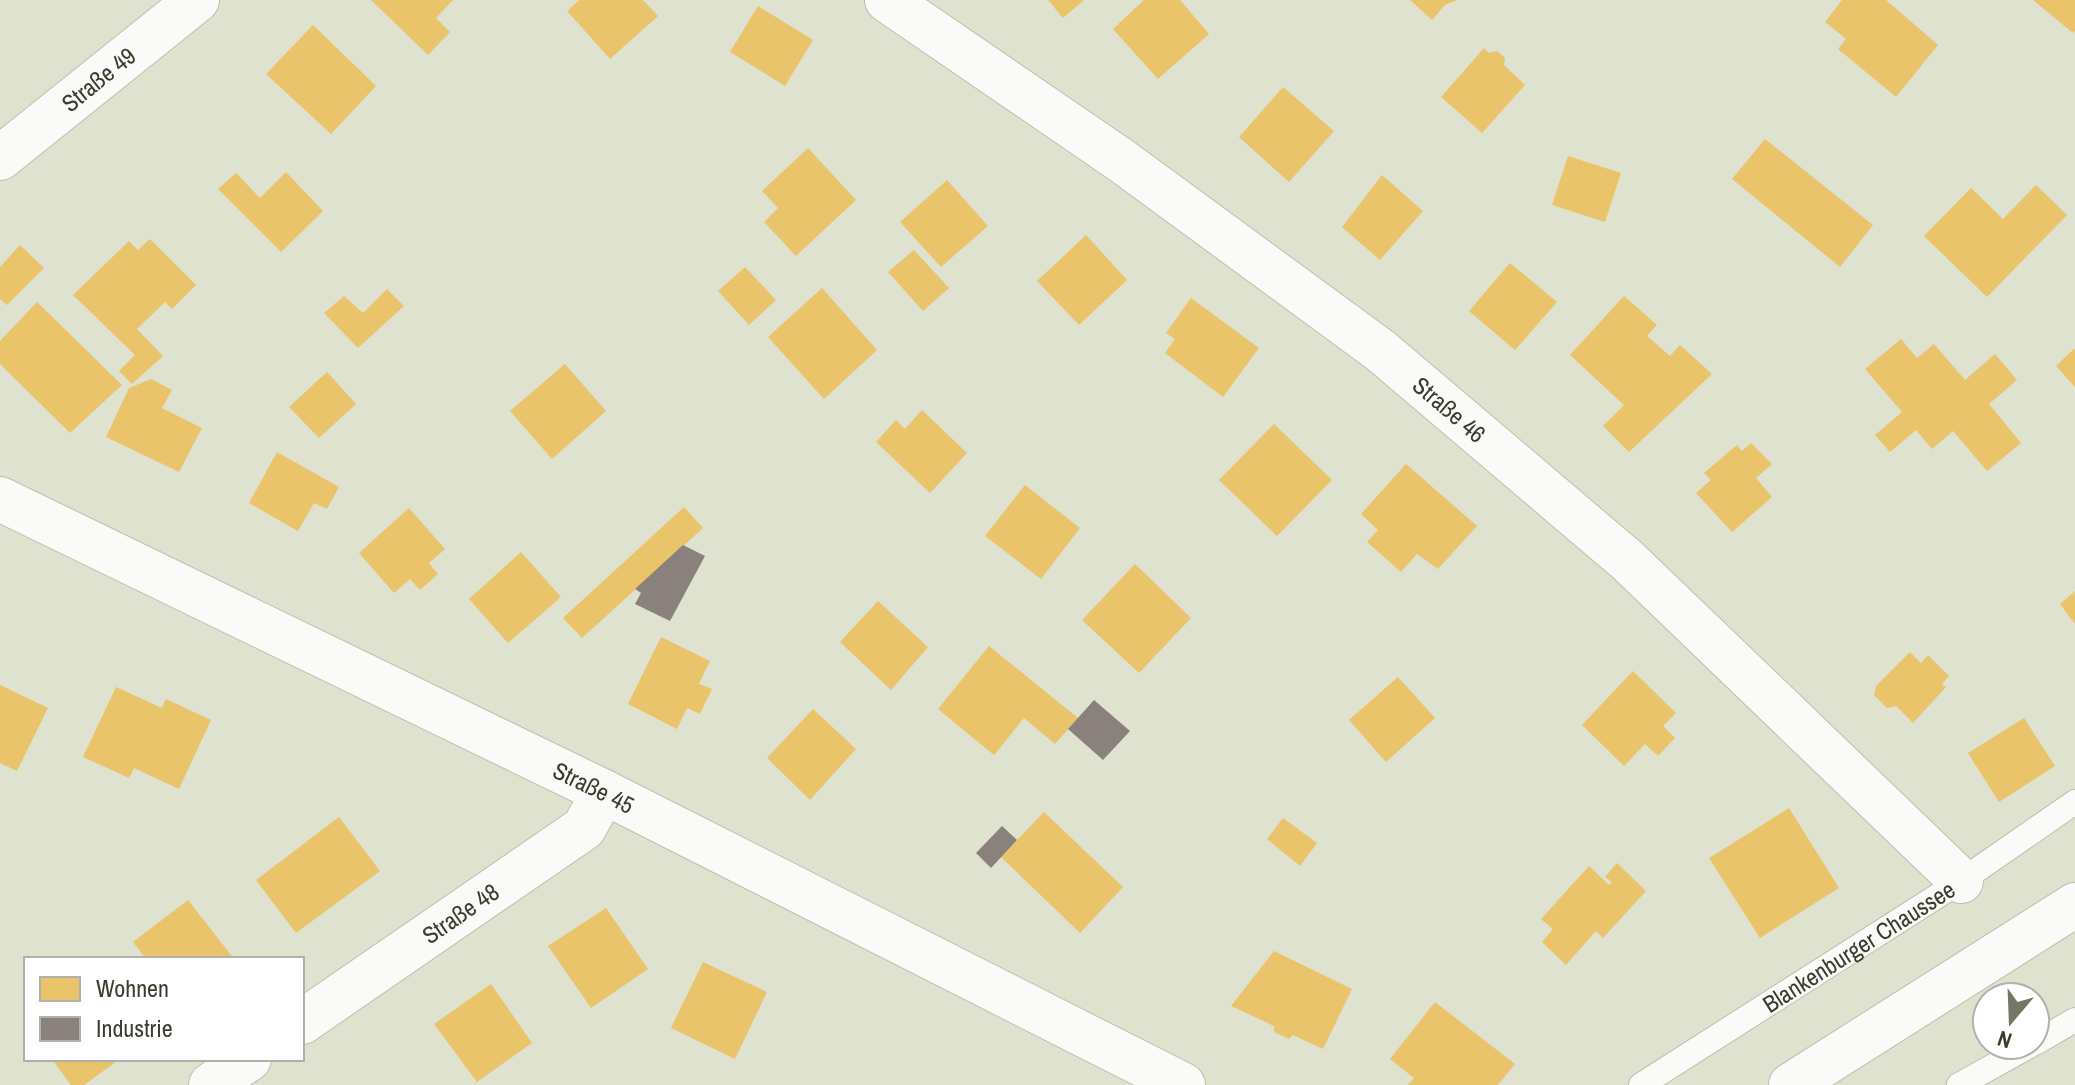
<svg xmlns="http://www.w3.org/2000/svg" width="2075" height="1085" font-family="'Archivo Narrow',sans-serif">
	<rect width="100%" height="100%" fill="#dee2ce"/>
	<!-- homes -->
	<path fill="#e9c46a" d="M 371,0 L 453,0 L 436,18 L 450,32 L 428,55 Z
		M 579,0 L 643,0 L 658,16 L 610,59 L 567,11 Z
		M 1048,0 L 1084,0 L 1063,18 Z
		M 1144,0 L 1180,0 L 1209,34 L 1158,79 L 1113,29 Z
		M 1410,0 L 1457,0 L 1445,5 L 1432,20 Z
		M 1842,0 L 1886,0 L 1938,45 L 1896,97 L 1838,49 L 1846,39 L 1825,22 Z
		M 2033,0 L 2075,0 L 2075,31 L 2073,33 Z
		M 758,6 L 813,40 L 785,86 L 730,52 Z
		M 313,25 L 376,86 L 331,134 L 266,74 Z
		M 1484,48 L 1489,53 L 1497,51 L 1505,58 L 1504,65 L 1525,85 L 1482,133 L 1441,97 Z
		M 1283,87 L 1334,131 L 1289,182 L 1239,137 Z
		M 1765,139 L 1873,225 L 1840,267 L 1732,179 Z
		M 808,148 L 856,200 L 796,256 L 764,222 L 778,208 L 762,191 Z
		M 1568,156 L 1621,173 L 1605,222 L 1552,205 Z
		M 286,172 L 323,211 L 281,252 L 218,189 L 236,173 L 260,198 Z
		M 1382,175 L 1423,211 L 1380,260 L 1342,227 Z
		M 947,180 L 988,226 L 941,267 L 900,222 Z
		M 2036,185 L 2067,215 L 1987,297 L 1924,236 L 1971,188 L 2003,219 Z
		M 1086,235 L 1127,280 L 1079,325 L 1037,281 Z
		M 150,239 L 196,285 L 172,309 L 165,302 L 137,329 L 163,356 L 132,384 L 119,371 L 135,355 L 73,295 L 129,241 L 138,250 Z
		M 20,245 L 44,268 L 7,305 L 0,299 L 0,267 Z
		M 914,250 L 949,288 L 923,311 L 888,272 Z
		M 1510,263 L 1557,302 L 1515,350 L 1469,311 Z
		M 745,267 L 776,300 L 749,325 L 718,291 Z
		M 822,288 L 877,350 L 824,399 L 768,337 Z
		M 387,289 L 404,306 L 358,348 L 324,313 L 344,296 L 363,313 Z
		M 1624,296 L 1657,325 L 1647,336 L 1670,356 L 1680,345 L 1712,374 L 1629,452 L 1603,426 L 1624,405 L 1570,355 Z
		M 1191,298 L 1259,348 L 1223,397 L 1165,353 L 1175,339 L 1166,333 Z
		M 37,302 L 122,385 L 70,433 L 0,364 L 0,341 Z
		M 1901,339 L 1917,358 L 1934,344 L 1965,380 L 1995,354 L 2017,380 L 1989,404 L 2021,443 L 1987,471 L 1953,431 L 1932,449 L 1916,430 L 1890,452 L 1875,435 L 1902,412 L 1865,369 Z
		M 2075,348 L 2075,387 L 2056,366 Z
		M 565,364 L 606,411 L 552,459 L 510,411 Z
		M 327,372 L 356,404 L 319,438 L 289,407 Z
		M 151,379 L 172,390 L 162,408 L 202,428 L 179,472 L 106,437 L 129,388 Z
		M 922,410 L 967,453 L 930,493 L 876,442 L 896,420 L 905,429 Z
		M 1274,424 L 1332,480 L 1277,536 L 1219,480 Z
		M 1751,443 L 1772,464 L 1756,478 L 1772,497 L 1732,532 L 1696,493 L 1711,480 L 1704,473 L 1737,445 L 1742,451 Z
		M 277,452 L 339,487 L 327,509 L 314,503 L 298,531 L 249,503 Z
		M 1406,464 L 1477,526 L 1438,569 L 1417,554 L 1401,572 L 1367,542 L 1378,530 L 1361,514 Z
		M 1025,485 L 1080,528 L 1041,579 L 985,536 Z
		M 684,507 L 703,528 L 582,638 L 563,618 Z
		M 409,508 L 445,549 L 429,563 L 438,574 L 420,590 L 410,579 L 394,593 L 359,553 Z
		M 521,552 L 561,597 L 508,643 L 469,599 Z
		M 1135,564 L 1191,618 L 1139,673 L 1082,620 Z
		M 2075,591 L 2075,624 L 2060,604 Z
		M 878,601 L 928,647 L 891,690 L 840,642 Z
		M 661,637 L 710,661 L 699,684 L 712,689 L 700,714 L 687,708 L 677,729 L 628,704 Z
		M 989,646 L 1078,718 L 1055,744 L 1024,718 L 994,755 L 938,709 Z
		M 1910,652 L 1921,663 L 1928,655 L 1949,676 L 1942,684 L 1946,687 L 1913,723 L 1896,706 L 1887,708 L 1874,695 L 1876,686 Z
		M 1633,671 L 1676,713 L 1663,726 L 1675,738 L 1658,756 L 1645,744 L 1624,766 L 1582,725 Z
		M 1398,677 L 1435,718 L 1386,762 L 1349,720 Z
		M 0,685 L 48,708 L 17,771 L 0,763 Z
		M 116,687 L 162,708 L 166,699 L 211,720 L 179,789 L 134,768 L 129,778 L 83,757 Z
		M 813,709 L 856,749 L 810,800 L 767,758 Z
		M 2024,718 L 2055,766 L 1999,802 L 1968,753 Z
		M 1789,808 L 1839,888 L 1760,938 L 1709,858 Z
		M 1044,812 L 1123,887 L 1080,933 L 1001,857 Z
		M 339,817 L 380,871 L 296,933 L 256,880 Z
		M 1283,818 L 1317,843 L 1300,866 L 1267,839 Z
		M 1617,863 L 1646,891 L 1603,938 L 1596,931 L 1566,965 L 1542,942 L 1553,929 L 1541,919 L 1589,866 L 1609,885 L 1612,882 L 1605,877 Z
		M 188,900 L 234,959 L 146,959 L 133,942 Z
		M 606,908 L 648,969 L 591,1008 L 548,946 Z
		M 1274,951 L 1352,989 L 1323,1049 L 1293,1035 L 1289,1039 L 1274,1032 L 1274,1026 L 1231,1006 Z
		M 703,962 L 767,992 L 735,1059 L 671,1028 Z
		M 491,984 L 532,1043 L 477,1082 L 434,1024 Z
		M 1435,1002 L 1515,1064 L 1498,1085 L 1408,1085 L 1414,1078 L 1390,1059 Z
		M 52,1059 L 120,1059 L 84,1085 L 71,1085 Z"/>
	<!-- industry -->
	<path fill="#8a817c" d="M 683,545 L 705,556 L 670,621 L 635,604 L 641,593 L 635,589 Z
		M 1094,700 L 1130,731 L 1103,760 L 1068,729 Z
		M 1002,826 L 1017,840 L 991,868 L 976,853 Z"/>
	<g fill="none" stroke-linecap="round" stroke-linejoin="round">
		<defs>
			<g id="lane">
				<path d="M 2035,1043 L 2075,1020"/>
				<path id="s1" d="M 1641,1085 L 1961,881 L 2075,802"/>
				<path d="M 1959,1085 L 2031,1045"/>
			</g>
			<g id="street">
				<path id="s2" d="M 887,0 L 1122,161 L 1381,351 L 1627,560 L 1961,881"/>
				<path id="s3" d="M 0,158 L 197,0"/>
				<path id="s4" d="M 0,499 L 604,792 L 1183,1085"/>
				<path id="s5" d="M 302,1022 L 584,828 L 604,792"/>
				<path d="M 211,1085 L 249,1059"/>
			</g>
			<path id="secondary" d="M 1791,1085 L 2075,905"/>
		</defs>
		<!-- lane casing -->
		<use href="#lane" stroke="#bcc0af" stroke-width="26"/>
		<!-- street casing -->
		<use href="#street" stroke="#bcc0af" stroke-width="46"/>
		<!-- secondary casing -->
		<use href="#secondary" stroke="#bcc0af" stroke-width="46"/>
		<!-- lane -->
		<use href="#lane" stroke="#fafbf8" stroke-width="24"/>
		<!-- street -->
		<use href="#street" stroke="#fafbf8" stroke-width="44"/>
		<!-- secondary -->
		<use href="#secondary" stroke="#fafbf8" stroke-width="44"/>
	</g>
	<g text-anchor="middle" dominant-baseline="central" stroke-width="8" stroke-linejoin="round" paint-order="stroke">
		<!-- street labels -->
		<g font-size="24" fill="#3a3d2e" stroke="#fff">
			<text stroke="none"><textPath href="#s3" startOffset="126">Straße 49</textPath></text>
			<text stroke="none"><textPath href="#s2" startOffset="696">Straße 46</textPath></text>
			<text stroke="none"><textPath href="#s4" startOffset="660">Straße 45</textPath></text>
			<text stroke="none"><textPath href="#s5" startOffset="192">Straße 48</textPath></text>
			<text stroke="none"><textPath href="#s1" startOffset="258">Blankenburger Chaussee</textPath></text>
		</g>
	</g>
	<!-- legend -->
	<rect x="24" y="957" width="280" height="104" fill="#ffffff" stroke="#b0b1ab" stroke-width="2"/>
	<rect x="40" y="977" width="40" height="24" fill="#e9c46a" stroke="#b0b1ab" stroke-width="2"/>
	<text x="96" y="997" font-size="24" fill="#3a3d2e">Wohnen</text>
	<rect x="40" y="1017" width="40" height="24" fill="#8a817c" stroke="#b0b1ab" stroke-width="2"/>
	<text x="96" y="1037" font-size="24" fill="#3a3d2e">Industrie</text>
	<!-- north arrow -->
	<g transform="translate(2011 1021) rotate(199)"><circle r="38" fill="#ffffff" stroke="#b0b1ab" stroke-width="2"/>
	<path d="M0-6L14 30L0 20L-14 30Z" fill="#737766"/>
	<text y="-12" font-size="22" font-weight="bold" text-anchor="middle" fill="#3a3d2e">N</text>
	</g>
</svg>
